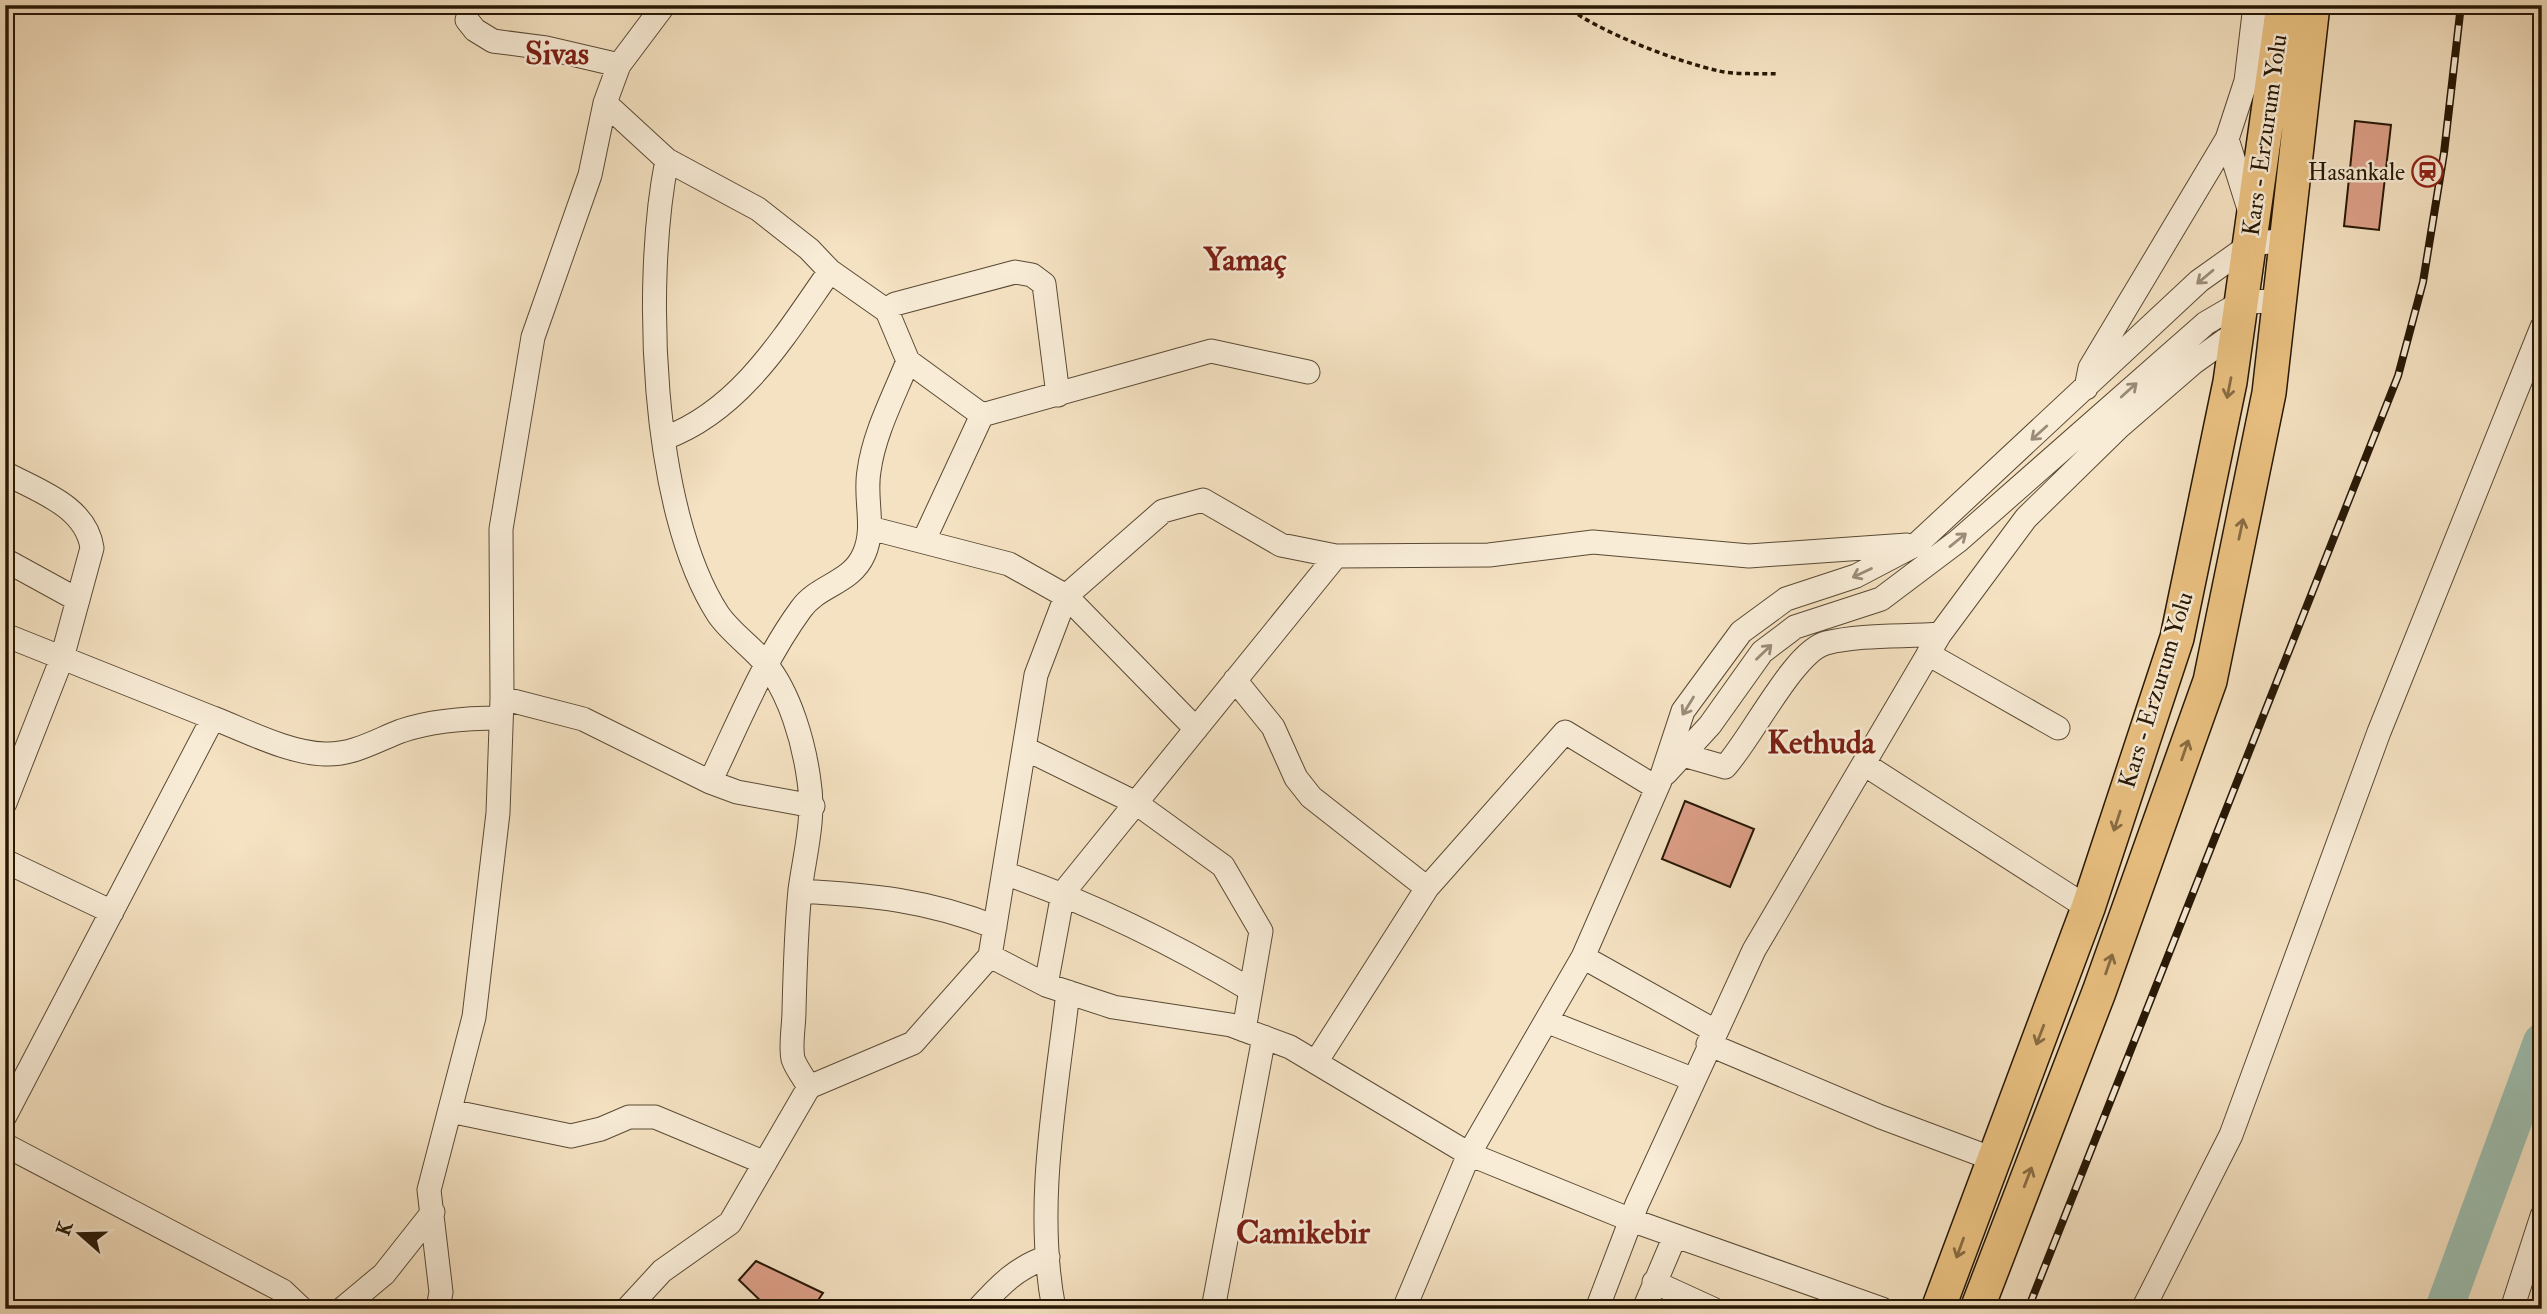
<svg xmlns="http://www.w3.org/2000/svg" width="2547" height="1314" font-family="'IM FELL Double Pica',serif">
	<rect width="100%" height="100%" fill="#f5e2c2"/>
	<filter id="stains"><feTurbulence type="fractalNoise" baseFrequency=".00286" numOctaves="4"/><feColorMatrix values="0 0 0 0 .2 0 0 0 0 .09 0 0 0 0 .02 0 0 0 .5 -.17"/></filter>
	<radialGradient id="worn" r=".72"><stop offset=".6" stop-color="#630" stop-opacity="0"/><stop offset="1" stop-color="#630" stop-opacity=".3"/></radialGradient>
	<g fill="none" stroke-linecap="round" stroke-linejoin="round">
		<!-- river -->
		<path stroke="#9dbeaf" stroke-width="38" d="M 2444,1309 L 2542,1042"/>
	</g>
	<!-- building -->
	<path fill="#dda089" stroke="#261705" stroke-width="2" d="M 2355,121 L 2391,125 L 2379,230 L 2344,226 Z
		M 1685,801 L 1754,829 L 1730,887 L 1662,859 Z
		M 756,1261 L 823,1293 L 812,1309 L 769,1309 L 739,1280 Z"/>
	<g fill="none" stroke-linecap="round" stroke-linejoin="round">
		<defs>
			<path id="minor" d="M 467,20 L 475,30 L 493,41 L 546,48 L 619,65
				M 605,103 L 667,160 L 758,209 L 809,249 L 830,271 L 887,311 L 908,361 L 982,415
				M 2227,139 L 2249,209
				M 667,160 C 643,279 650,509 718,614 C 730,632 751,646 765,663 C 790,693 804,743 809,781 C 815,818 805,853 800,890 C 796,930 795,971 794,1011 C 794,1026 790,1045 793,1059 C 796,1068 804,1078 809,1087
				M 887,311 L 895,304 L 1015,272 L 1032,275 L 1044,284 L 1058,395
				M 2086,388 L 2090,368 L 2227,139 L 2246,81 L 2255,5
				M 665,438 C 741,410 785,335 830,271
				M 5,473 C 38,491 86,506 92,548 L 62,658 L 5,803
				M 870,528 L 1009,564 L 1066,596 L 1163,511 L 1203,500 L 1281,545 L 1336,556 L 1489,555 L 1593,542 L 1749,556 L 1907,545
				M 924,540 L 982,415 L 1211,351 L 1308,372
				M 5,560 L 78,600
				M 5,635 L 213,718 L 5,1116
				M 1928,654 L 2058,728
				M 1235,680 L 1273,727 L 1296,778 L 1311,797 L 1427,888
				M 502,698 L 583,719 L 710,782 L 737,792 L 813,806
				M 213,718 C 247,731 288,753 325,754 C 353,755 375,741 401,731 C 433,720 468,718 501,718
				M 1024,748 L 1136,803 L 1223,866 L 1261,931 L 1244,1030
				M 1683,755 L 1725,767 C 1751,739 1794,651 1826,643 C 1862,634 1904,637 1940,634
				M 1864,764 L 2088,908
				M 1666,773 L 1710,725 L 1762,652 L 1795,627 L 1881,599 L 1958,541 L 2206,323 L 2242,302 L 2280,301
				M 710,782 C 738,724 763,661 801,609 C 819,584 851,584 864,554 C 876,527 864,499 869,471 C 874,433 894,396 908,361
				M 5,861 L 112,912
				M 1004,873 C 1091,903 1172,943 1251,990
				M 800,891 C 871,895 928,900 995,927
				M 990,956 L 1046,985 L 1113,1007 L 1231,1025 L 1290,1047 L 1469,1154 L 1631,1220 L 1882,1309
				M 1583,957 L 1715,1031
				M 1046,985 L 1063,893 L 1336,556
				M 1546,1021 L 1692,1079
				M 1708,1044 L 1881,1117 L 1993,1159
				M 1316,1062 L 1427,888 L 1565,732 L 1657,788
				M 450,1111 L 571,1136 L 601,1129 L 629,1117 L 655,1117 L 765,1163
				M 5,1145 L 283,1291 L 302,1309
				M 1654,1282 L 1713,1309
				M 342,1309 L 384,1274 L 433,1212
				M 438,1309 L 441,1292 L 429,1190 L 474,1017 L 498,813 L 502,698 L 501,529 L 533,337 L 590,175 L 605,103 L 619,65 L 664,5
				M 627,1309 L 662,1271 L 730,1223 L 809,1087 L 913,1043 L 990,956 L 1036,675 L 1066,596 L 1196,729
				M 978,1309 C 1000,1285 1017,1267 1048,1257
				M 1054,1309 C 1034,1206 1056,1096 1068,992
				M 1213,1309 L 1264,1037
				M 1404,1309 L 1469,1154 L 1583,957 L 1660,781 L 1683,711 L 1741,632 L 1786,599 L 1856,576 L 1917,544 L 2199,281 L 2251,244 L 2287,240
				M 1597,1309 L 1637,1204 L 1754,950 L 1940,634 L 2026,518 L 2119,427 L 2193,363 L 2238,331
				M 1644,1309 L 1675,1236
				M 2143,1309 L 2231,1135 L 2379,732 L 2542,327
				M 2512,1309 L 2542,1216"/>
			<path id="highway" d="M 1938,1309 L 2088,908 L 2177,638 L 2230,382 L 2283,5
				M 1977,1309 L 2099,992 L 2210,681 L 2269,393 L 2313,5"/>
		</defs>
		<!-- minor casing -->
		<use href="#minor" stroke="#5a4a34" stroke-width="25"/>
		<!-- highway casing -->
		<use href="#highway" stroke="#261705" stroke-width="36"/>
		<!-- path -->
		<path stroke="#261705" stroke-width="3.5" stroke-dasharray="5 3.5" stroke-linecap="butt" d="M 1564,5 C 1599,32 1675,61 1719,71 C 1738,75 1760,73 1779,74"/>
		<!-- minor -->
		<use href="#minor" stroke="#f8ecd7" stroke-width="23"/>
		<!-- highway -->
		<use href="#highway" stroke="#eac181" stroke-width="33"/>
		<defs>
			<path id="rail" d="M 2028,1309 L 2398,376 L 2423,282 L 2444,153 L 2461,5"/>
		</defs>
		<!-- rail casing -->
		<use href="#rail" stroke="#261705" stroke-width="8"/>
		<!-- rail -->
		<use href="#rail" stroke="#f8ecd7" stroke-width="5" stroke-dasharray="16" stroke-linecap="butt"/>
	</g>
	<!-- one-way arrows -->
	<defs><path id="oneway-shaft" d="M-6 0H5M1.5-3L5.5 0L1.5 3" fill="none" stroke-width="1.6" stroke-linecap="round" stroke-linejoin="round" transform="scale(1.75)"/></defs>
	<g stroke="#9a8c78">
		<use href="#oneway-shaft" transform="translate(2205 277) rotate(140)"/>
		<use href="#oneway-shaft" transform="translate(2129 390) rotate(-42)"/>
		<use href="#oneway-shaft" transform="translate(2039 433) rotate(138)"/>
		<use href="#oneway-shaft" transform="translate(1958 540) rotate(-39)"/>
		<use href="#oneway-shaft" transform="translate(1862 573) rotate(155)"/>
		<use href="#oneway-shaft" transform="translate(1764 652) rotate(-44)"/>
		<use href="#oneway-shaft" transform="translate(1688 706) rotate(122)"/>
	</g>
	<g stroke="#886c43">
		<use href="#oneway-shaft" transform="translate(2229 388) rotate(101)"/>
		<use href="#oneway-shaft" transform="translate(2241 529) rotate(-78)"/>
		<use href="#oneway-shaft" transform="translate(2185 750) rotate(-71)"/>
		<use href="#oneway-shaft" transform="translate(2117 821) rotate(108)"/>
		<use href="#oneway-shaft" transform="translate(2109 964) rotate(-71)"/>
		<use href="#oneway-shaft" transform="translate(2040 1035) rotate(111)"/>
		<use href="#oneway-shaft" transform="translate(2028 1177) rotate(-69)"/>
		<use href="#oneway-shaft" transform="translate(1960 1248) rotate(110)"/>
	</g>
	<!-- icons -->
	<defs>
		<symbol id="station-ring" viewBox="-11 -11 22 22"><circle r="9.5" fill="#f8ecd7" stroke="#8f2418" stroke-width="1.5"/><path d="M-3-6H3Q5-6 5-4V2Q5 4 3 4L4.5 6H3L1.5 4h-3L-3 6H-4.5L-3 4Q-5 4-5 2V-4Q-5-6-3-6ZM-3.5-4v3h7v-3ZM-3.5 1v1.5H-2V1ZM2 1v1.5H3.5V1Z" fill="#8f2418"/></symbol>
	</defs>
	<g fill-rule="evenodd">
		<use href="#station-ring" x="2410" y="154" width="35" height="35"/>
	</g>
	<g text-anchor="middle" dominant-baseline="central" stroke-width="5" stroke-linejoin="round" paint-order="stroke">
		<!-- street labels -->
		<g font-size="24" fill="#261705" stroke="#f8ecd7">
			<text transform="translate(2265 135) rotate(-82)">Kars - Erzurum Yolu</text>
			<text transform="translate(2156 690) rotate(-73)">Kars - Erzurum Yolu</text>
		</g>
		<!-- poi labels -->
		<g font-size="24" fill="#261705" stroke="#f8ecd7" text-anchor="end">
			<text x="2405" y="172">Hasankale</text>
		</g>
		<!-- district labels -->
		<g font-size="32" font-weight="bold" fill="#7a1f14" stroke="#f8ecd7">
			<text x="557" y="54">Sivas</text>
			<text x="1245" y="260">Yamaç</text>
			<text x="1821" y="743">Kethuda</text>
			<text x="1303" y="1233">Camikebir</text>
		</g>
	</g>
	<!-- margin -->
	<rect width="2547" height="1314" fill="none" stroke="#f5e2c2" stroke-width="28"/>
	<rect x="7" y="7" width="2533" height="1300" fill="none" stroke="#261705" stroke-width="3.5"/>
	<rect x="14" y="14" width="2519" height="1286" fill="none" stroke="#261705" stroke-width="2"/>
	<!-- north arrow -->
	<g transform="translate(80 1234) rotate(290)" stroke="#f8ecd7" stroke-width="5" paint-order="stroke">
	<path d="M0-5L12 26L0 18L-12 26Z" fill="#261705"/>
	<text y="-10" font-size="19" font-weight="bold" text-anchor="middle" fill="#261705">K</text>
	</g>
	<rect width="100%" height="100%" filter="url(#stains)"/>
	<rect width="100%" height="100%" fill="url(#worn)"/>
</svg>
